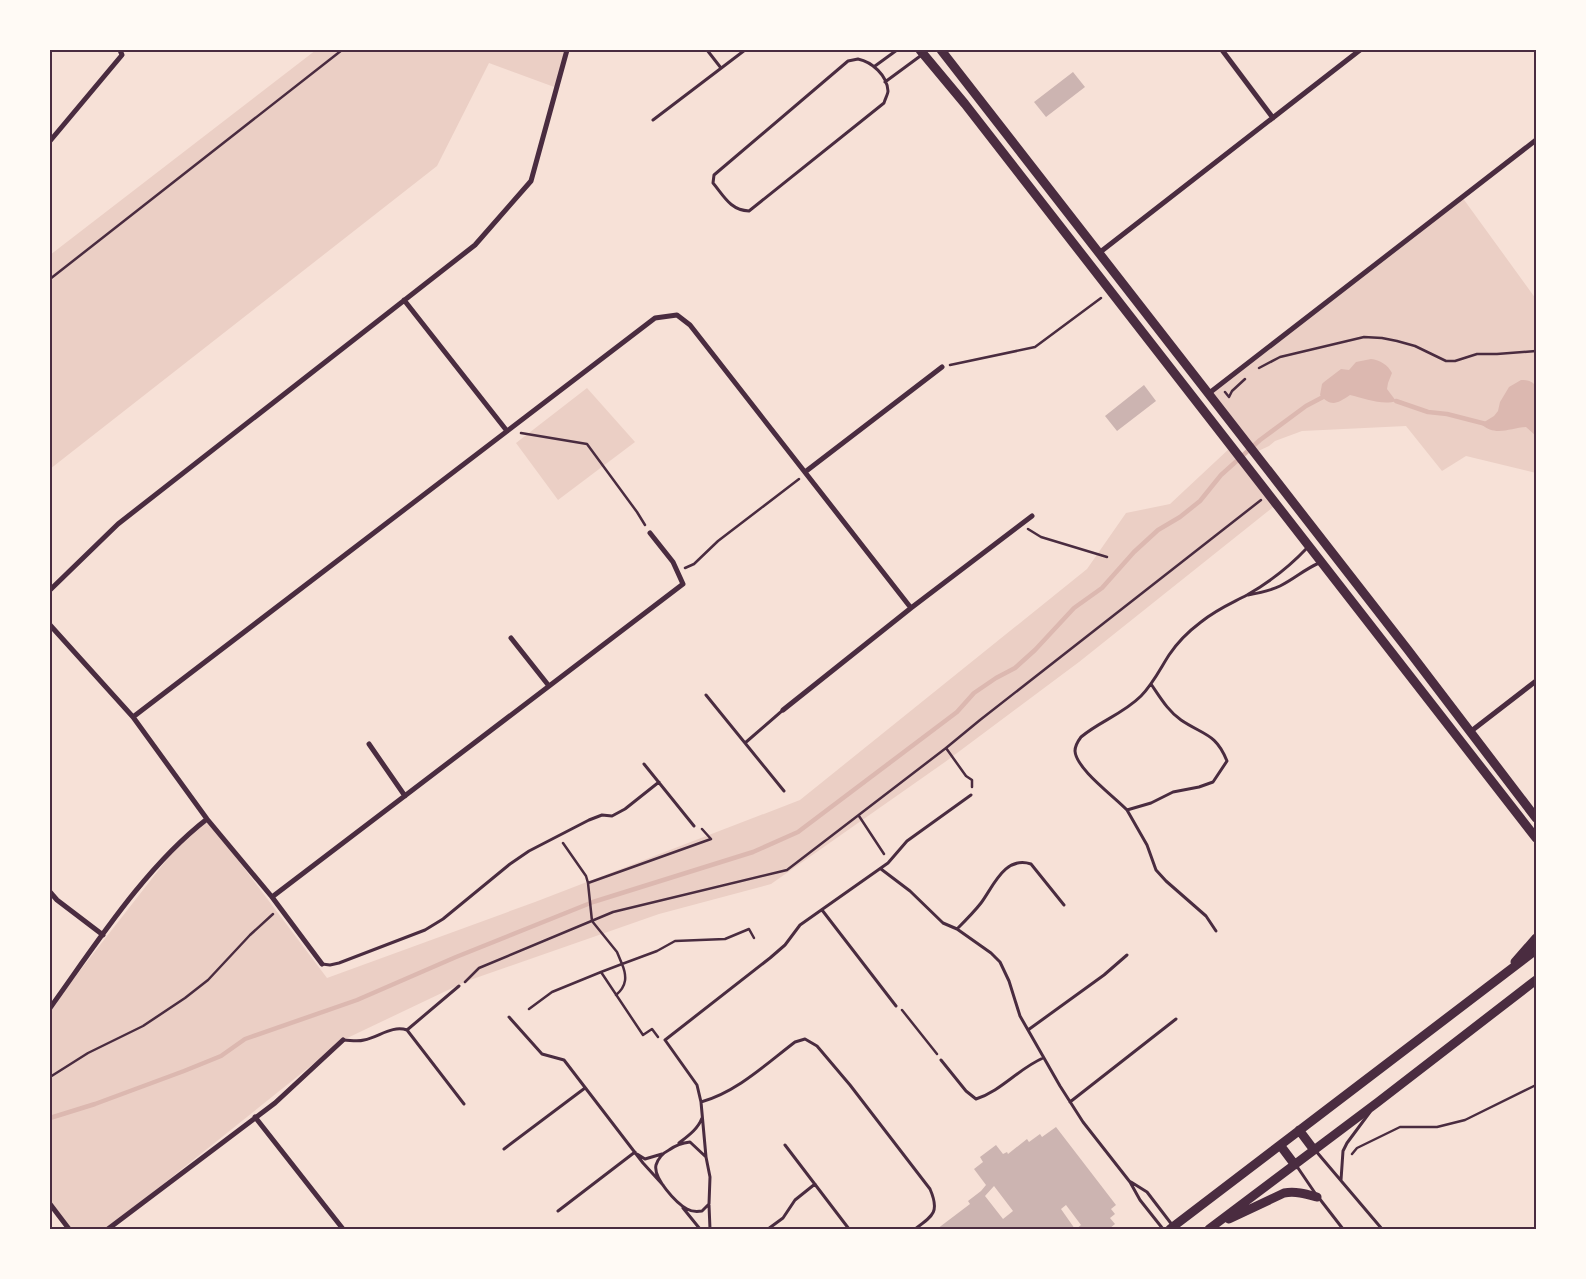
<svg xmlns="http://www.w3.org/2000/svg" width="1586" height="1279" font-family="Montserrat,sans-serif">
	<rect width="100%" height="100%" fill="#f7e1d7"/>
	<!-- green -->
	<path fill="#ebcfc5" d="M 316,50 L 567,50 L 557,88 L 489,63 L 437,166 L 50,469 L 50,255 Z
		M 1462,197 L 1536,299 L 1536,473 L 1466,456 L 1442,471 L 1406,426 L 1302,431 L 1275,441 L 1269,446 L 1254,453 L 1208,394 Z
		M 587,388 L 635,442 L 558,500 L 516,443 Z
		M 1231,447 L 1277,504 L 1079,662 L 945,762 L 771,884 L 659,914 L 467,981 L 343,1040 L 107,1229 L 69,1229 L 50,1204 L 50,1009 L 186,835 L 207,819 L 327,978 L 535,902 L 800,800 L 1087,569 L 1126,513 L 1170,504 Z"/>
	<!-- water -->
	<path fill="#dcb8b0" d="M 1371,359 C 1380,360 1388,365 1392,373 L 1388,383 L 1387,389 L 1396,401 C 1383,406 1364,398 1350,395 C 1337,404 1331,407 1320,395 L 1322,384 L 1324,382 L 1341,369 L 1349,370 L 1356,362 Z
		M 1521,380 C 1527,380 1533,381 1536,387 L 1536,436 L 1526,427 C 1510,428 1495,437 1481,424 L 1494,416 L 1498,411 L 1500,402 L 1509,387 Z"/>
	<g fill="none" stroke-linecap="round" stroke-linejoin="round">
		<!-- stream -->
		<path stroke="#dcb8b0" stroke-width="4.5" d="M 1396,401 L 1428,412 L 1447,414 L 1486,424
			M 50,1118 L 95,1104 L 184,1071 L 221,1056 L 245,1039 L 357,1000 L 456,957 L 593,902 L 753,852 L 798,832 L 957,712 L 974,693 L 996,678 L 1015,668 L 1035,650 L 1074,608 L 1102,588 L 1134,552 L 1158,530 L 1180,517 L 1200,501 L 1221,475 L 1260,440 L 1306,406 L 1323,397"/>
	</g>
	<!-- building -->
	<path fill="#ccb4b1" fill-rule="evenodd" d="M 1073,72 L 1085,87 L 1046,117 L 1034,102 Z
		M 1144,385 L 1156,401 L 1117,431 L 1105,416 Z
		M 1056,1127 L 1116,1205 L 1111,1209 L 1115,1214 L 1110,1218 L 1115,1224 L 1109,1229 L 1076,1229 L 1081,1225 L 1066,1205 L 1061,1209 L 1075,1229 L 937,1229 L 970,1204 L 968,1201 L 981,1191 L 986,1185 L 974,1169 L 983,1162 L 980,1157 L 996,1145 L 1003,1154 L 1007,1152 L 1008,1154 L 1027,1139 L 1029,1142 L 1040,1134 L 1042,1137 ZM 994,1186 L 1013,1211 L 1003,1219 L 985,1196 Z"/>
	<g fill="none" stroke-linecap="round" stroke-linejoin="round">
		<!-- path -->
		<path stroke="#4a2c40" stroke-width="2.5" d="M 50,279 L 342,50
			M 950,365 L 1035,347 L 1101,298
			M 1259,368 L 1280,357 L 1364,337 L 1382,338 L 1397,341 L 1415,346 L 1446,361 L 1455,361 L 1477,354 L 1497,354 L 1536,351
			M 1225,392 L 1229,397 L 1232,391 L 1245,379
			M 521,433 L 587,444 L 637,512 L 645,525
			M 1028,529 L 1041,537 L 1107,557
			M 685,568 L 694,564 L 718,541 L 799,479
			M 946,748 L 980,720 L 1261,500
			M 859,816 L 884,854
			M 563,843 L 586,876 L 588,883 L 711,839 L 702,829
			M 588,883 L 592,921 L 617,952 L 622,964 L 601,972
			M 465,982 L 479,968 L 613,912 L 787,870 L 946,748 L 966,776 L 972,780 L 972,787
			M 616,995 C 627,986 627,976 622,964 L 657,951 L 675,941 L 725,939 L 749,929 L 754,938
			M 529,1009 L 552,992 L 601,972 L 643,1035 L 652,1029 L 658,1037
			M 902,1010 L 937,1054
			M 50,1077 L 88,1053 L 143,1026 L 185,998 L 208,980 L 250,935 L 273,914
			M 1352,1154 L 1357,1148 L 1400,1127 L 1437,1127 L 1465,1120 L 1536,1085"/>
		<!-- service -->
		<path stroke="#4a2c40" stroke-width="3" d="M 707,50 L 721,68
			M 858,59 C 872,62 887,75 888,91 C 888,94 885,99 884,103 L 749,211 C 730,210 724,196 713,183 L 714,175 L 848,61 Z
			M 875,66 L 897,50
			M 885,82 L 923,54
			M 653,120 L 745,50
			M 1248,595 C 1259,593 1270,591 1280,586 C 1294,579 1305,569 1319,563
			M 1151,684 C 1160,697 1168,711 1181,720 C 1203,735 1216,733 1227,761 L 1213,782 L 1199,787 L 1173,792 L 1151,803 L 1127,810 C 1115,797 1076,769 1075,751 C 1075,746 1078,741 1081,737 C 1100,721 1123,714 1141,696 C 1153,684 1160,669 1169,655 C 1177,643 1189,631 1201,622 C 1217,609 1230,604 1247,595 C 1268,583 1290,566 1307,548
			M 706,695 L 784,791
			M 745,743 L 783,710
			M 644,764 L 694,826
			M 1127,810 L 1147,845 L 1156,870 L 1166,881 L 1206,916 L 1216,931
			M 881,869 L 910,891 L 943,923 L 957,929 L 991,953 L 1000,962 L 1009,981 L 1020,1016 L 1060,1086 L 1083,1122 L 1130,1182 L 1140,1200 L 1163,1229
			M 822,910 L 896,1006
			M 957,929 C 965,921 974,912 981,903 C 993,887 1005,855 1031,864 L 1064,905
			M 322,964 L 330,965 L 339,963 L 425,930 L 443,919 L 510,864 L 529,851 L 589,820 L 602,815 L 612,816 L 625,809 L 659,782
			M 509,1017 L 542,1054 L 564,1060 L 643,1163 L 663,1185
			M 407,1030 L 464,1104
			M 1028,1030 L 1104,975 L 1127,955
			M 343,1040 C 350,1040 357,1042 364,1040 C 379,1037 392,1025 407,1030 L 459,986
			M 941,1060 L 966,1091 L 976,1099 C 1001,1091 1018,1069 1043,1058
			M 701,1102 C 737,1092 766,1064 795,1042 L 805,1039 L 817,1046 L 850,1085 L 930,1189 C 940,1212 933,1216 915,1229
			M 1070,1102 L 1176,1019
			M 690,1142 L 706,1157 L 710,1177 L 709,1204 L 702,1211 C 696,1212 692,1212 687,1209 C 676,1203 653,1178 656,1165 C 658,1159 663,1153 669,1150 C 676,1145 681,1143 690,1142 Z
			M 679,1143 C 688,1136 698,1129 702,1118
			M 785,1145 L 849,1229
			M 504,1149 L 585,1088
			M 1315,1150 L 1382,1229
			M 637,1154 L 645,1159 L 662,1154
			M 706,1157 L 701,1102 L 697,1085 L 665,1040 L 770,958 L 785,945 L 800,925 L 888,863 L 907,841 L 971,795
			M 1296,1165 L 1315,1193
			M 1341,1180 L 1343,1151 L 1347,1143 L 1370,1112
			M 1131,1182 L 1147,1192 L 1173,1226
			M 1319,1198 L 1343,1229
			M 709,1205 L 710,1229
			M 683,1208 L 700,1229
			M 558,1211 L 635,1152
			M 768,1229 L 783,1218 L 795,1200 L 815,1184"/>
		<!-- minor -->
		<path stroke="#4a2c40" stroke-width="5" d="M 1222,50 L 1273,118
			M 50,141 L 122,55 L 120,50
			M 1099,253 L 1360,50
			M 404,300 L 507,431
			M 1208,394 L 1536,140
			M 805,472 L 942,367
			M 50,590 L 118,524 L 475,245 L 531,181 L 567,50
			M 50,625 L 133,717 L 207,819 L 272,897 L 322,964
			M 511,638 L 549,686
			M 783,710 L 911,608 L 1032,516
			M 133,717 L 655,318 L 677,315 L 690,325 L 911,608
			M 1470,732 L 1536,681
			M 369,744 L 405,796
			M 50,892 L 57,900 L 103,935
			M 272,897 L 683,584 L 673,562 L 650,533
			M 50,1008 C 96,944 145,867 207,819
			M 255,1117 L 343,1229
			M 50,1204 L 69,1229
			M 108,1229 L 275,1103 L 343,1040"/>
		<!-- secondary -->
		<path stroke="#4a2c40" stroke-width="9" d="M 920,50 L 965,104 L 1536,838
			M 941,50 L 1408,650 L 1536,818
			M 1515,962 L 1536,938
			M 1299,1130 L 1314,1150
			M 1280,1145 L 1295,1165
			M 1229,1219 L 1284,1193 C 1296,1191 1306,1194 1317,1197
			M 1170,1229 L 1536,950
			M 1209,1229 L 1378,1102 L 1536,980"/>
	</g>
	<!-- border -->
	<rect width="1586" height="1279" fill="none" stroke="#fffaf5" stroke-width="102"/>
	<rect x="51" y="51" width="1484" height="1177" fill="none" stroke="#4a2c40" stroke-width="2"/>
</svg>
